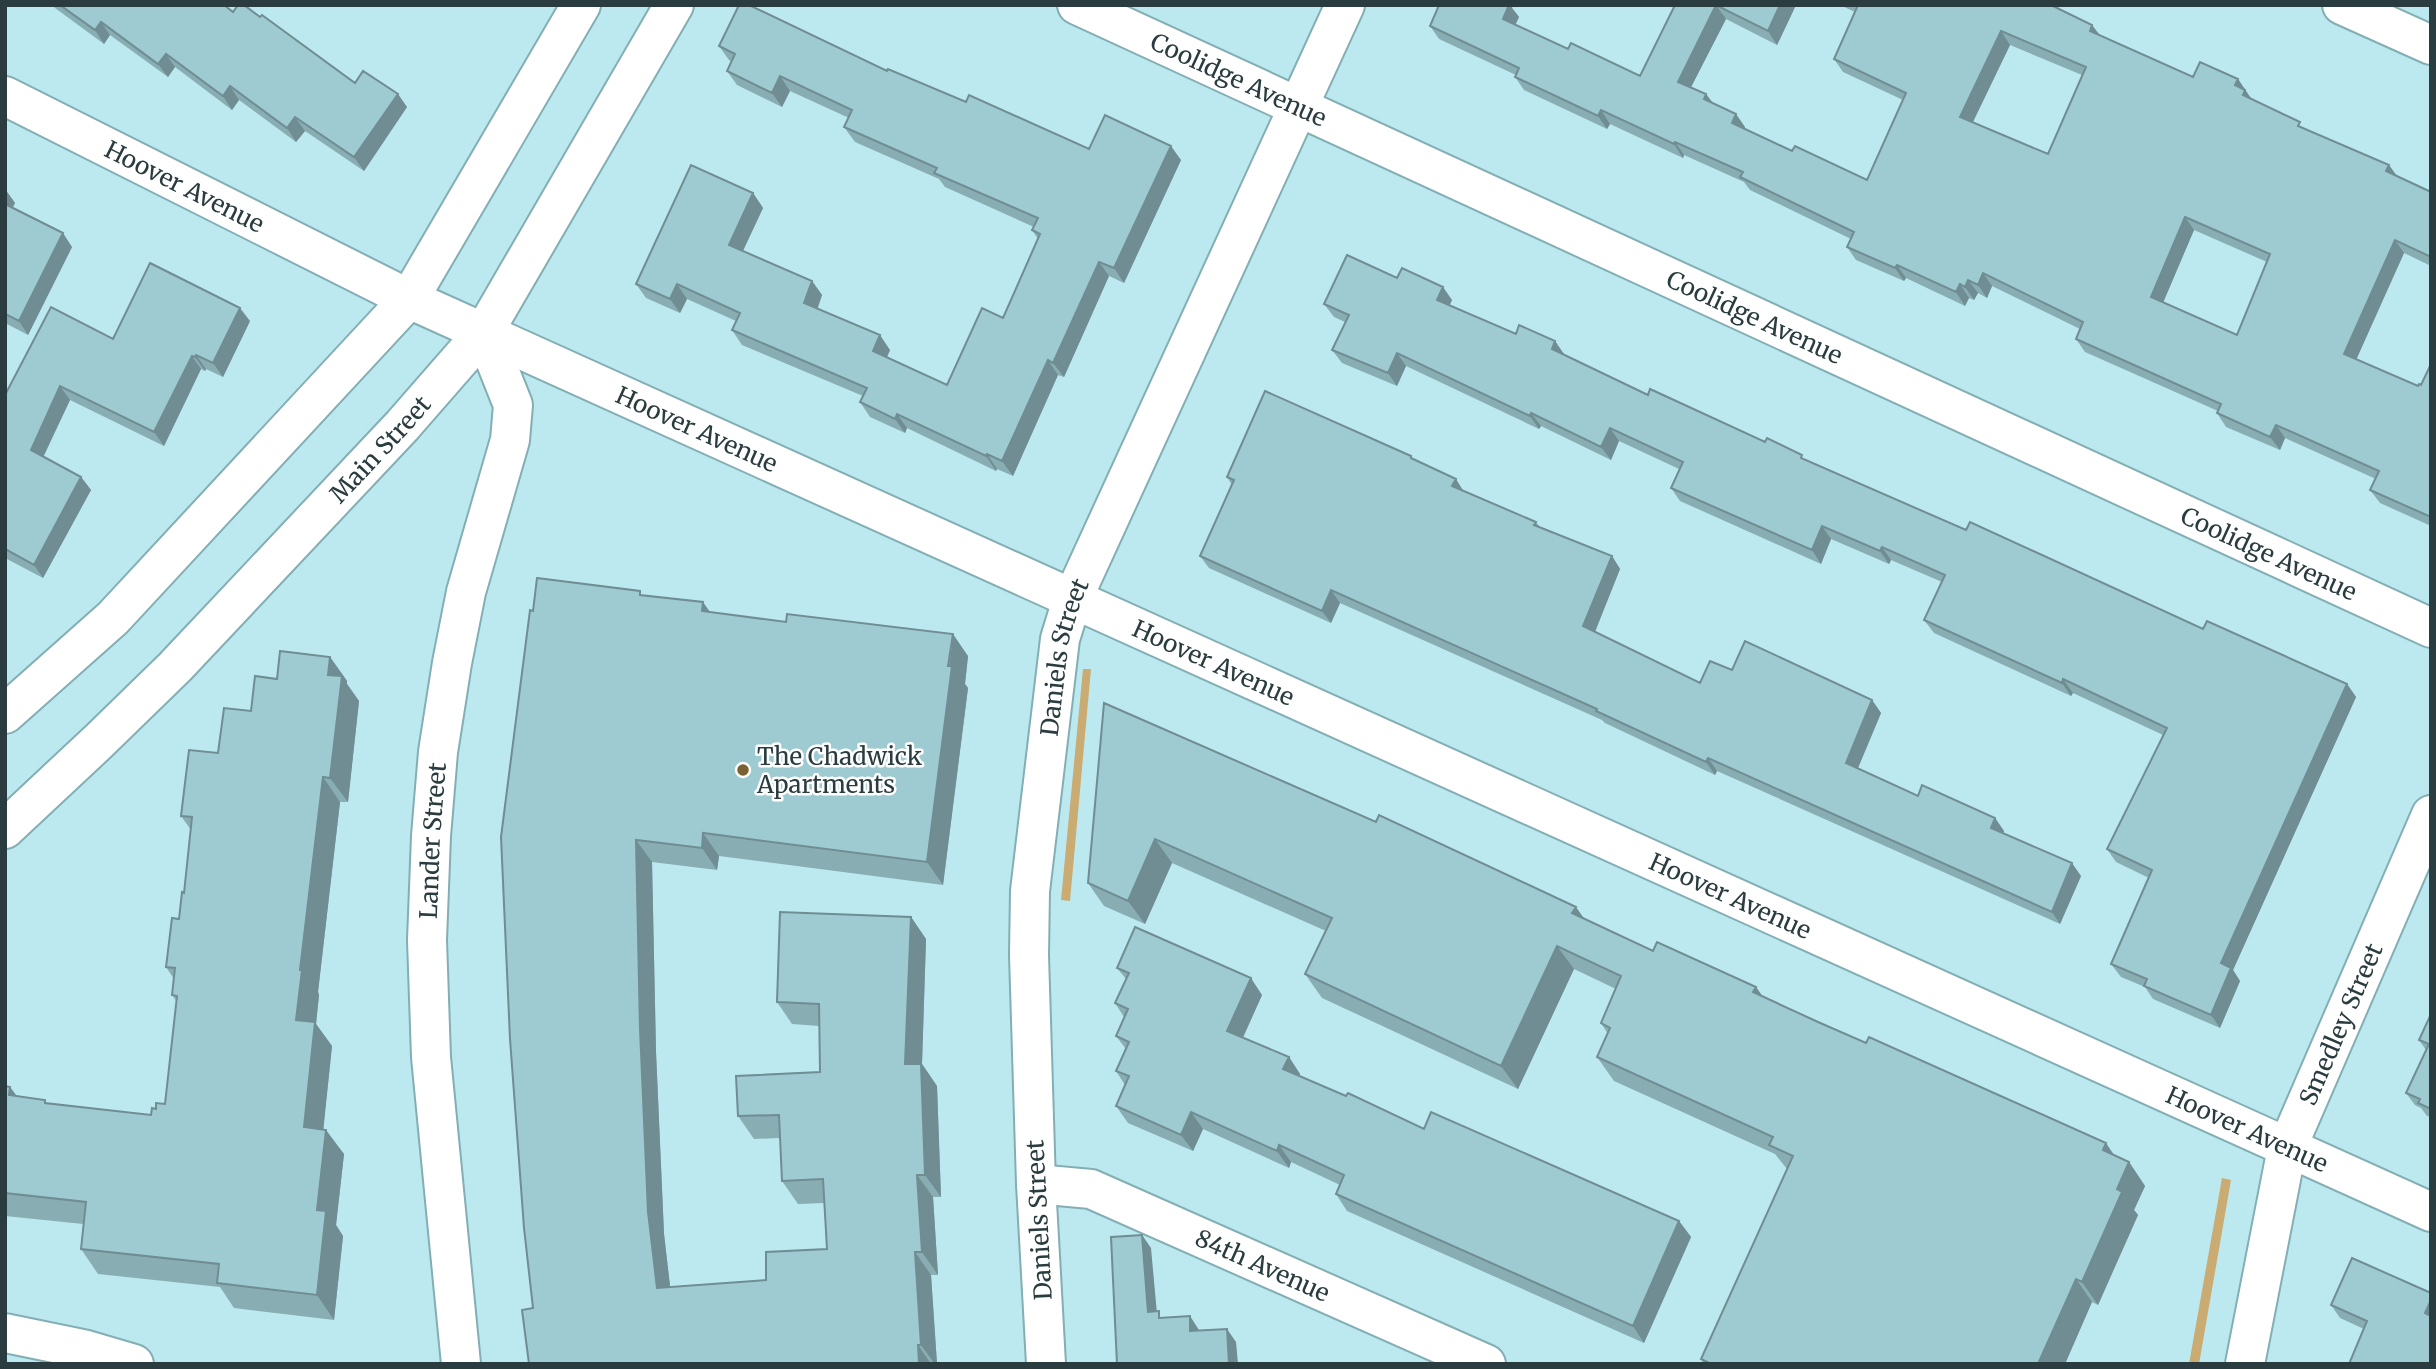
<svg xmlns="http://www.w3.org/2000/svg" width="2436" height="1369" font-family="Merriweather,serif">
	<rect width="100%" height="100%" fill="#bce9f0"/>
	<!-- green -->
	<path fill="#caab72" d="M 1083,669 L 1091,669 L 1070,901 L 1061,900 Z
		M 2222,1178 L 2231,1180 L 2199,1364 L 2189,1364 Z"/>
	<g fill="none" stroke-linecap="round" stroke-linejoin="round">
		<defs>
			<g id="minor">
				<path id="s1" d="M 1077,5 L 2431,628"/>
				<path id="s2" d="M 5,96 L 409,299 L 2431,1212"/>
				<path id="s3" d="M 1036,1184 L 1091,1189 L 1486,1364"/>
				<path d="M 5,1333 L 83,1349 L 134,1364"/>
				<path id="s4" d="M 461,1364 L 431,1057 L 427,940 L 431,836 L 438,752 L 452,663 L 466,592 L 510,440 L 513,405 L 484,332"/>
				<path id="s5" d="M 1046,1364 L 1036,1184 L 1029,955 L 1030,891 L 1060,639 L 1072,600 L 1345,5"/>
				<path id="s6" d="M 2245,1364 L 2287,1148 L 2431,815"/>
			</g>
			<g id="major">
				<path d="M 2342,5 L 2431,45"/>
				<path d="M 5,714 L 113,618 L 409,299 L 581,5"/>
				<path id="s7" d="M 5,829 L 100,740 L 175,667 L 402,426 L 484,332 L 674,5"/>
			</g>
		</defs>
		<!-- minor casing -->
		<use href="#minor" stroke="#83aeb4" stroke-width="42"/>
		<!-- major casing -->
		<use href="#major" stroke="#83aeb4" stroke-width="42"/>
		<!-- minor -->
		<use href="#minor" stroke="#fff" stroke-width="38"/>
		<!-- major -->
		<use href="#major" stroke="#fff" stroke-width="38"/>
	</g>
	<!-- wall -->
	<path fill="#88aeb4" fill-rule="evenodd" d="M 51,5 L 224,5 L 233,12 L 260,17 L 355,83 L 407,107 L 364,171 L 305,131 L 296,142 L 239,100 L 232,110 L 175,67 L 168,77 L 110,35 L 104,44 Z
		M 1675,5 L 1796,5 L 1777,45 L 1726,19 L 1691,87 L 1706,94 L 1712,103 L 1745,127 L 1744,129 L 1792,151 L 1867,180 L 1903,100 L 1843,72 L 1834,59 L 1855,12 L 1840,5 L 2051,5 L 2092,25 L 2099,35 L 2193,77 L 2238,79 L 2252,100 L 2304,129 L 2389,165 L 2397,176 L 2431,192 L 2431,266 L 2404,253 L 2356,359 L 2418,386 L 2421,385 L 2431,364 L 2431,526 L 2380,503 L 2370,490 L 2376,479 L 2285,438 L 2280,450 L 2226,427 L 2217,413 L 2218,411 L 2085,352 L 2076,339 L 2080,329 L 1992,286 L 1987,298 L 1978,293 L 1974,300 L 1969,298 L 1965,306 L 1906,278 L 1904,281 L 1856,260 L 1847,247 L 1851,239 L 1750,190 L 1744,182 L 1684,155 L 1683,158 L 1610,124 L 1607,129 L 1524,90 L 1515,77 L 1516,75 L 1439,39 L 1430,26 L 1512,8 L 1519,17 L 1515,25 L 1568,49 L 1640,76 ZM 2010,45 L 2082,75 L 2048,154 L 1973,122 ZM 2194,230 L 2267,262 L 2237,335 L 2163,302 Z
		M 719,46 L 887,71 L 1089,149 L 1181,160 L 1124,283 L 1109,276 L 1064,377 L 1058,375 L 1013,476 L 997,469 L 996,471 L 907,428 L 905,433 L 870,417 L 860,402 L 863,396 L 742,345 L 732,330 L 736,321 L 687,299 L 680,313 L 646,298 L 636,284 L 753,193 L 763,208 L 743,251 L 812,281 L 822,295 L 818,308 L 890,350 L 887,357 L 947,385 L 1003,318 L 1038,239 L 1032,230 L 1034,227 L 945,187 L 939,179 L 855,142 L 844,127 L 849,118 L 790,91 L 782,107 L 737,85 L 727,71 L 732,62 L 729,60 Z
		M 5,189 L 15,203 L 12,208 L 72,247 L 28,335 L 5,323 Z
		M 1397,278 L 1452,300 L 1449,306 L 1516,334 L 1555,341 L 1564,355 L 1648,395 L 1765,442 L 1966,530 L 2203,629 L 2347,684 L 2356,697 L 2233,970 L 2240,981 L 2220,1028 L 2153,999 L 2145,987 L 2121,977 L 2111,964 L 2149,878 L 2116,862 L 2107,849 L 2163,735 L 2073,693 L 2071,696 L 1934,633 L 1924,620 L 1942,582 L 1891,560 L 1889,564 L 1831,539 L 1821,564 L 1680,501 L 1671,488 L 1679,469 L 1619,441 L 1611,460 L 1541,426 L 1539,429 L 1406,366 L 1397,386 L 1342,363 L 1332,350 L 1345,322 L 1334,317 L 1324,304 Z
		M 250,321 L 223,377 L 206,369 L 205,371 L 201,369 L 164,446 L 70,400 L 44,456 L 81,477 L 91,490 L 43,578 L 5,558 L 5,395 L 113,339 Z
		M 1413,460 L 1464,491 L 1536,522 L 1540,527 L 1612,556 L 1620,569 L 1595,632 L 1700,683 L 1732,670 L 1872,700 L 1881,713 L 1858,768 L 1918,796 L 1995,818 L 2004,831 L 2003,833 L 2081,876 L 2060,924 L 1717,771 L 1715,775 L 1605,723 L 1602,720 L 1340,603 L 1331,623 L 1209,568 L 1200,556 L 1232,485 L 1227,477 Z
		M 643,595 L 710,613 L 968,656 L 965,684 L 968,688 L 943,885 L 719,856 L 717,870 L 652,862 L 656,1052 L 664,1234 L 670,1287 L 766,1280 L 827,1249 L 824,1203 L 798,1204 L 782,1181 L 780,1138 L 754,1139 L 738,1116 L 820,1072 L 819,1026 L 792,1024 L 777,1002 L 911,917 L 926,939 L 922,1064 L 937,1086 L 941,1197 L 933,1197 L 938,1275 L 931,1275 L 937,1364 L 529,1364 L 533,1308 L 533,611 Z
		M 330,657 L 347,681 L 347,684 L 359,701 L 348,802 L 340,802 L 318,992 L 319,995 L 316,1024 L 332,1046 L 323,1129 L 344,1154 L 336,1225 L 343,1236 L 334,1320 L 234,1308 L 220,1287 L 98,1274 L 81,1249 L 83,1224 L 5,1216 L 5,1086 L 17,1096 L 48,1103 L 151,1115 L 156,1109 L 165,1104 L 177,1002 L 172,995 L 174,979 L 166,967 L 179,919 L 184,893 L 191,830 L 181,816 L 218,753 L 277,679 Z
		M 1104,703 L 1584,919 L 1653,951 L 1756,987 L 1763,997 L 2129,1162 L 2145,1186 L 2134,1210 L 2138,1215 L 2098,1305 L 2092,1302 L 2065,1364 L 1704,1364 L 1701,1359 L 1787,1169 L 1775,1154 L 1614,1081 L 1597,1057 L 1608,1034 L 1601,1023 L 1616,989 L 1574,969 L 1518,1089 L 1322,998 L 1305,974 L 1326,931 L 1172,863 L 1145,924 L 1104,906 L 1088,883 Z
		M 1117,968 L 1262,995 L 1243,1038 L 1289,1057 L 1300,1074 L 1300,1076 L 1424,1129 L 1679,1221 L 1691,1237 L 1644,1343 L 1347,1211 L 1336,1194 L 1340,1185 L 1291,1162 L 1289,1168 L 1203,1129 L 1193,1151 L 1128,1123 L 1116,1106 L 1125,1085 L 1116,1071 L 1126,1049 L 1116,1036 L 1124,1017 L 1115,1003 L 1126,979 Z
		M 2431,1014 L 2431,1117 L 2427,1116 L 2421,1108 L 2415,1105 L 2406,1093 L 2426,1050 L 2419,1040 Z
		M 2431,1293 L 2364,1329 L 2340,1318 L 2331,1305 Z"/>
	<!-- shaded-wall -->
	<path fill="#6f8d92" d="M 1504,5 L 1513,5 L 1512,8 L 1519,17 L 1512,32 L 1503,19 Z
		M 1716,5 L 1726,19 L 1687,95 L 1678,82 Z
		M 1780,5 L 1796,5 L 1777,45 L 1768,31 Z
		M 101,22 L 110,35 L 104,44 L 95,30 Z
		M 2092,25 L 2102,38 L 2090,31 Z
		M 2001,31 L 2010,45 L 1969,130 L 1960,117 Z
		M 166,54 L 175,67 L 168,77 L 158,64 Z
		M 780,76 L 790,91 L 782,107 L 772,93 Z
		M 2238,79 L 2254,103 L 2252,108 L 2235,85 Z
		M 230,86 L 239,100 L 232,110 L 223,96 Z
		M 398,94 L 407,107 L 364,171 L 354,157 Z
		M 1706,94 L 1716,107 L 1704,99 Z
		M 1601,110 L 1610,124 L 1607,129 L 1598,116 Z
		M 1736,114 L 1745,127 L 1741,136 L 1732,123 Z
		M 295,117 L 305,131 L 296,142 L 287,128 Z
		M 1675,142 L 1684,155 L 1683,158 L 1674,144 Z
		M 1171,146 L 1181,160 L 1124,283 L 1114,268 Z
		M 2389,165 L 2398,178 L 2386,171 Z
		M 5,189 L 15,203 L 9,215 L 5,209 Z
		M 753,193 L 763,208 L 739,259 L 729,245 Z
		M 2185,217 L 2194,230 L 2160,310 L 2151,297 Z
		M 63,233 L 72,247 L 28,335 L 19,321 Z
		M 2395,240 L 2404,253 L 2353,367 L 2344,354 Z
		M 1099,262 L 1109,276 L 1064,377 L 1053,363 Z
		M 1897,265 L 1906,278 L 1904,281 L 1895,268 Z
		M 1983,273 L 1992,286 L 1987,298 L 1978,285 Z
		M 1968,280 L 1978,293 L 1974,300 L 1965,287 Z
		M 812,281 L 822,295 L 814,317 L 804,303 Z
		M 677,284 L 687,299 L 680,313 L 670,299 Z
		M 1960,284 L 1969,298 L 1965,306 L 1956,292 Z
		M 1443,287 L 1452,300 L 1446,313 L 1437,300 Z
		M 240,308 L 250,321 L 223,377 L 213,363 Z
		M 880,335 L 890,350 L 883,366 L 873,351 Z
		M 1555,341 L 1564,354 L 1561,362 L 1552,349 Z
		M 1397,353 L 1406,366 L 1397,386 L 1388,373 Z
		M 196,355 L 206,369 L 205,371 L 195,357 Z
		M 192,356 L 201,369 L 164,446 L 154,432 Z
		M 1048,360 L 1058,375 L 1013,476 L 1002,461 Z
		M 60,386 L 70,400 L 40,463 L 31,450 Z
		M 1531,413 L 1541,426 L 1539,429 L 1530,416 Z
		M 897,414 L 907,428 L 905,433 L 895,419 Z
		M 2276,425 L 2285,438 L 2280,450 L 2270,437 Z
		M 1610,428 L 1619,441 L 1611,460 L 1601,447 Z
		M 987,454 L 997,469 L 996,471 L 986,456 Z
		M 81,477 L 91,490 L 43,578 L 34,565 Z
		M 1456,479 L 1464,492 L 1452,486 Z
		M 1822,526 L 1831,539 L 1821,564 L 1812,550 Z
		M 1882,547 L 1891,560 L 1889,564 L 1880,551 Z
		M 1612,556 L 1620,569 L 1592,639 L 1583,626 Z
		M 1331,590 L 1340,603 L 1331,623 L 1322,611 Z
		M 703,602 L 719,625 L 702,611 Z
		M 953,634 L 968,656 L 965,684 L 968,688 L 943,885 L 927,862 Z
		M 330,657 L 347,681 L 347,684 L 359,701 L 348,802 L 330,778 L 328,675 Z
		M 2063,679 L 2073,693 L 2071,696 L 2062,683 Z
		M 2347,684 L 2356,697 L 2233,970 L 2240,981 L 2220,1028 L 2211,1015 L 2221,963 Z
		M 1872,700 L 1881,713 L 1855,775 L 1846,763 Z
		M 1708,758 L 1717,771 L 1715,775 L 1706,762 Z
		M 323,777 L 340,802 L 318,992 L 319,995 L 316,1024 L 332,1046 L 321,1152 L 304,1127 L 296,1020 L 300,970 Z
		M 1995,818 L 2004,831 L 1999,840 L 1991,828 Z
		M 703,833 L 719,856 L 717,870 L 702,848 Z
		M 1155,839 L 1172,863 L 1145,924 L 1128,901 Z
		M 636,840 L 652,862 L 656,1052 L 664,1234 L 673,1311 L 657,1288 L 648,1212 L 640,1029 Z
		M 2072,863 L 2081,876 L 2060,924 L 2052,912 Z
		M 1576,907 L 1592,930 L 1572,913 Z
		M 911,917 L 926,939 L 922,1064 L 937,1086 L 941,1197 L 925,1175 L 905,1064 Z
		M 1557,946 L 1574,969 L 1518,1089 L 1501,1066 Z
		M 1251,978 L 1262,995 L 1238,1048 L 1227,1031 Z
		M 1756,987 L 1772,1010 L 1753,992 Z
		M 1289,1057 L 1300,1074 L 1295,1086 L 1283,1069 Z
		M 10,1087 L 28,1111 L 9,1095 Z
		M 1191,1112 L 1203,1129 L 1193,1151 L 1181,1135 Z
		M 326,1130 L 344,1154 L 336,1225 L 343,1236 L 334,1320 L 317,1295 L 317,1210 Z
		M 2106,1143 L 2122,1167 L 2103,1150 Z
		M 1279,1145 L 1291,1162 L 1289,1168 L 1277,1151 Z
		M 2129,1162 L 2145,1186 L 2134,1210 L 2138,1215 L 2098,1305 L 2082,1282 L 2117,1189 Z
		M 917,1175 L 933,1197 L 938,1275 L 922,1252 Z
		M 1679,1221 L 1691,1237 L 1644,1343 L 1633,1326 Z
		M 1142,1235 L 1151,1248 L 1158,1325 L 1148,1312 Z
		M 915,1252 L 931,1275 L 937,1364 L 935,1364 L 921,1345 Z
		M 2076,1279 L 2092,1302 L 2065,1364 L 2038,1364 Z
		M 2431,1300 L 2431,1322 L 2425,1313 Z
		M 1190,1316 L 1199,1330 L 1190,1331 Z
		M 1227,1329 L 1236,1342 L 1238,1364 L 1229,1364 Z
		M 918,1345 L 931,1364 L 919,1364 Z"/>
	<!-- building -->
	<path fill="#9ecad1" stroke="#6f8d92" stroke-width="2" fill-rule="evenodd" d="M 60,5 L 224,5 L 233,12 L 238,5 L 244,5 L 260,17 L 262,15 L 355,83 L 363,71 L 398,94 L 354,157 L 295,117 L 287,128 L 230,86 L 223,96 L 166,54 L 158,64 L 101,22 L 95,30 Z
		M 739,5 L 749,5 L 887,71 L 888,69 L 966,102 L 969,95 L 1089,149 L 1105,115 L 1171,146 L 1114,268 L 1099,262 L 1053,363 L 1048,360 L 1002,461 L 987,454 L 986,456 L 897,414 L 895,419 L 860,402 L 867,388 L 732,330 L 740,313 L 677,284 L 670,299 L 636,284 L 691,165 L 753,193 L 729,245 L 812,281 L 804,303 L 880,335 L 873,351 L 947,385 L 982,308 L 1003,318 L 1040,234 L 1032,230 L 1038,218 L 934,173 L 937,168 L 844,127 L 852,110 L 780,76 L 772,93 L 727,71 L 735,54 L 719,46 Z
		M 1439,5 L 1509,5 L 1503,19 L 1568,49 L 1571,43 L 1640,76 L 1675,5 L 1780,5 L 1768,31 L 1716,5 L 1678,82 L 1706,94 L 1704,99 L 1736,114 L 1732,123 L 1792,151 L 1795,146 L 1867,180 L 1906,93 L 1834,59 L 1858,5 L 2051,5 L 2092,25 L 2090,31 L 2193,77 L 2200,62 L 2238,79 L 2235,85 L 2245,90 L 2243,95 L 2300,122 L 2298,126 L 2389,165 L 2386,171 L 2431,192 L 2431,257 L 2395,240 L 2344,354 L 2418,386 L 2419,384 L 2421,385 L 2431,364 L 2431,517 L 2370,490 L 2379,471 L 2276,425 L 2270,437 L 2217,413 L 2221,404 L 2076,339 L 2083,322 L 1983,273 L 1978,285 L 1968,280 L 1965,287 L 1960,284 L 1956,292 L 1897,265 L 1895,268 L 1847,247 L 1854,232 L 1740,177 L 1743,172 L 1675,142 L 1674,144 L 1601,110 L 1598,116 L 1515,77 L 1519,68 L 1430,26 ZM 2001,31 L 2086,67 L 2048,154 L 1960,117 ZM 2185,217 L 2270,254 L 2237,335 L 2151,297 Z
		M 5,204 L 63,233 L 19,321 L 5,314 Z
		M 1347,255 L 1397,278 L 1402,268 L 1443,287 L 1437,300 L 1516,334 L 1519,325 L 1555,341 L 1552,349 L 1648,395 L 1650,389 L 1765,442 L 1767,438 L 1802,455 L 1801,458 L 1966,530 L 1970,522 L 2203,629 L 2207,621 L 2347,684 L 2221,963 L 2231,968 L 2211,1015 L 2144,986 L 2147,979 L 2111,964 L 2152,870 L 2107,849 L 2167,728 L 2063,679 L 2062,683 L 1924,620 L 1945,575 L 1882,547 L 1880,551 L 1822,526 L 1812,550 L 1671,488 L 1683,462 L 1610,428 L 1601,447 L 1531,413 L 1530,416 L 1397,353 L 1388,373 L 1332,350 L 1349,315 L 1324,304 Z
		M 150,263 L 240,308 L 213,363 L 196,355 L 195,357 L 192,356 L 154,432 L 60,386 L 31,450 L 81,477 L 34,565 L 5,549 L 5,395 L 51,307 L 113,339 Z
		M 1265,391 L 1411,456 L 1411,458 L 1456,479 L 1452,486 L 1536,522 L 1534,525 L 1612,556 L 1583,626 L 1700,683 L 1710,661 L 1732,670 L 1745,641 L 1872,700 L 1846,763 L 1918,796 L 1922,785 L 1995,818 L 1991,828 L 2072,863 L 2052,912 L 1708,758 L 1706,762 L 1596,711 L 1597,709 L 1331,590 L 1322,611 L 1200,556 L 1234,480 L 1227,477 Z
		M 537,578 L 640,591 L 640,595 L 703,602 L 702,611 L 786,622 L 787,614 L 953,634 L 948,666 L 952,666 L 927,862 L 703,833 L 702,848 L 636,840 L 640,1029 L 648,1212 L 657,1288 L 766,1280 L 766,1252 L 827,1249 L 823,1179 L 782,1181 L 779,1115 L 738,1116 L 736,1076 L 820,1072 L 819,1004 L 777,1002 L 780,912 L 911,917 L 905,1064 L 921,1064 L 925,1175 L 917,1175 L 922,1252 L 915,1252 L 921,1345 L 918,1345 L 919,1364 L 529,1364 L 522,1310 L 533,1308 L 524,1228 L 510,1039 L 501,837 L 530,610 L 533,611 Z
		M 280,651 L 330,657 L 328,675 L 342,676 L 330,778 L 323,777 L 300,970 L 302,970 L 296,1020 L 315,1022 L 304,1127 L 326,1130 L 317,1210 L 326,1211 L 317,1295 L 217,1283 L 219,1264 L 81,1249 L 86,1202 L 5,1193 L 5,1086 L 10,1087 L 9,1095 L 45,1100 L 45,1103 L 151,1115 L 152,1108 L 156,1109 L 156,1103 L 165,1104 L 177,996 L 172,995 L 175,968 L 166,967 L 172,918 L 179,919 L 182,892 L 184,893 L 192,817 L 181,816 L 189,750 L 218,753 L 224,708 L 251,711 L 255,676 L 277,679 Z
		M 1104,703 L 1376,822 L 1379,815 L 1576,907 L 1572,913 L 1653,951 L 1657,942 L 1756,987 L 1753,992 L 1818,1022 L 1866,1043 L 1869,1037 L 2106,1143 L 2103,1150 L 2129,1162 L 2117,1189 L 2122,1192 L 2082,1282 L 2076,1279 L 2038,1364 L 1711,1364 L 1701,1359 L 1793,1156 L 1769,1145 L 1773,1137 L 1597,1057 L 1610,1028 L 1601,1023 L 1621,976 L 1557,946 L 1501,1066 L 1305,974 L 1332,918 L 1155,839 L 1128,901 L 1088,883 Z
		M 1135,927 L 1251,978 L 1227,1031 L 1289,1057 L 1283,1069 L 1346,1096 L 1348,1093 L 1424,1129 L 1431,1112 L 1679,1221 L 1633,1326 L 1336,1194 L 1344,1175 L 1279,1145 L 1277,1151 L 1191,1112 L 1181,1135 L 1116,1106 L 1129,1076 L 1116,1071 L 1129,1042 L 1116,1036 L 1128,1009 L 1115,1003 L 1129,973 L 1117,968 Z
		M 2431,1014 L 2431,1109 L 2418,1103 L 2420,1099 L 2406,1093 L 2429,1044 L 2419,1040 Z
		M 1142,1235 L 1148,1312 L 1159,1311 L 1159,1318 L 1190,1316 L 1190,1331 L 1227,1329 L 1229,1364 L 1117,1364 L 1111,1237 Z
		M 2352,1258 L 2431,1293 L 2431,1300 L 2425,1313 L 2431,1316 L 2431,1364 L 2349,1364 L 2367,1321 L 2331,1305 Z"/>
	<!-- markers -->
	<circle fill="#7a6132" stroke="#fff" stroke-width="2.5" cx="743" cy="770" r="7"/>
	<g text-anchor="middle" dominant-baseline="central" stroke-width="5" stroke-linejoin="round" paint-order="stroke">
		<!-- street labels -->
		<g font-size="24" fill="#2a3c3f" stroke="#fff">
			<text stroke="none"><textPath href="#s1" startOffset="178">Coolidge Avenue</textPath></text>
			<text stroke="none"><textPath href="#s2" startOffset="201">Hoover Avenue</textPath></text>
			<text stroke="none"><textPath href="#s1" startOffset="746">Coolidge Avenue</textPath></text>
			<text stroke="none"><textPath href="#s2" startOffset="768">Hoover Avenue</textPath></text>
			<text stroke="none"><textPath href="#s7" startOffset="534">Main Street</textPath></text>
			<text stroke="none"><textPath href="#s1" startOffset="1312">Coolidge Avenue</textPath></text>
			<text stroke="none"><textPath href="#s5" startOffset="710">Daniels Street</textPath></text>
			<text stroke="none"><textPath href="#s2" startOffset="1335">Hoover Avenue</textPath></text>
			<text stroke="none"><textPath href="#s4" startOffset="525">Lander Street</textPath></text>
			<text stroke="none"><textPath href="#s2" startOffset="1902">Hoover Avenue</textPath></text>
			<text stroke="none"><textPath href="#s6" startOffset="355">Smedley Street</textPath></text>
			<text stroke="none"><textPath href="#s2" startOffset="2469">Hoover Avenue</textPath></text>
			<text transform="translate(1039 1220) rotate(-93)">Daniels Street</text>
			<text stroke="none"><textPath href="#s3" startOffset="243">84th Avenue</textPath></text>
		</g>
		<!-- poi labels -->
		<g font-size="24" fill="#2a3c3f" stroke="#fff" text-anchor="start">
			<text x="757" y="756">The Chadwick<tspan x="757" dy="28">Apartments</tspan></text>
		</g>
	</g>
	<!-- border -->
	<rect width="2436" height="1369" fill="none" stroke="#2a3c3f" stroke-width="14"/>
</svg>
